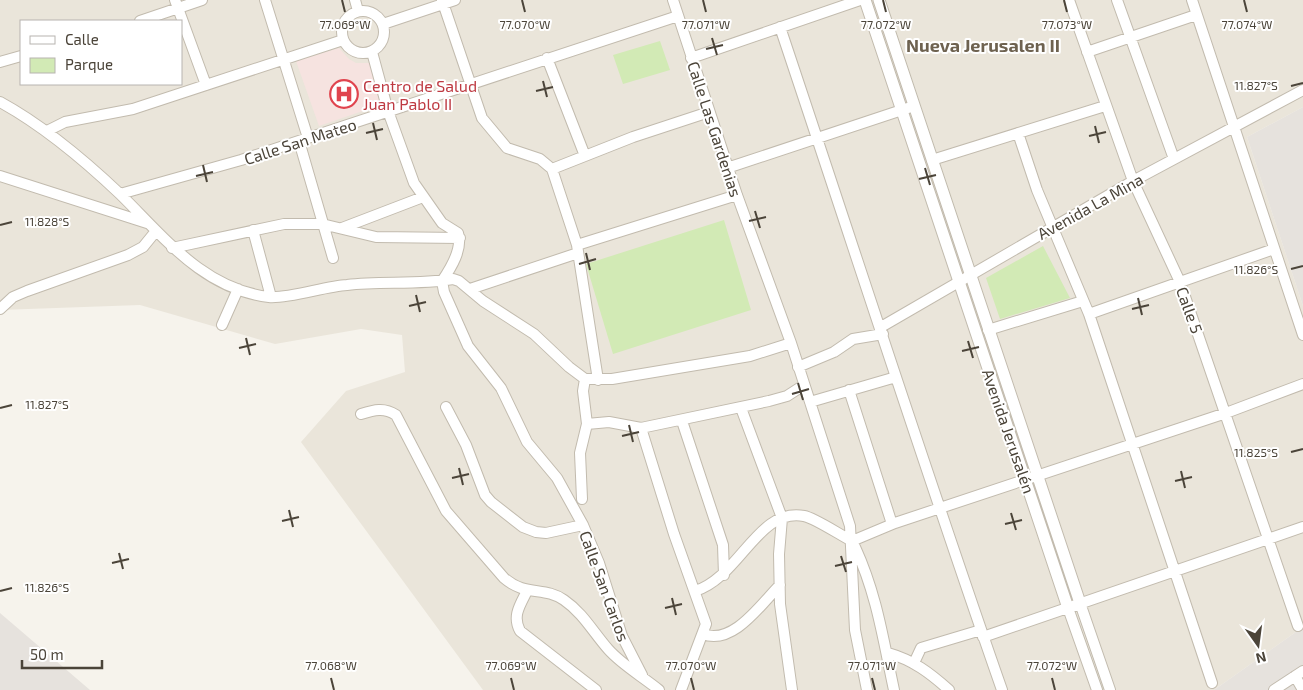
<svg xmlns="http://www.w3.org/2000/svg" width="1303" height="690" font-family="'Exo 2',sans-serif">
	<rect width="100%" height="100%" fill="#f6f3ec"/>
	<!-- residential -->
	<path fill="#eae5da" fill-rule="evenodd" d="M 0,0 L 1303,0 L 1303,107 L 1247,137 L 1303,306 L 1303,627 L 1214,690 L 483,690 L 301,442 L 346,391 L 405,372 L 402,335 L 361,329 L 275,344 L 140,305 L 0,310 ZM 21,21 L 181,21 L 181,84 L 21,84 Z"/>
	<!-- industrial -->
	<path fill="#e6e2dd" d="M 1303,107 L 1303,306 L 1247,137 Z
		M 0,613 L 90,690 L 0,690 Z
		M 1303,627 L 1303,690 L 1214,690 Z"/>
	<!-- medical -->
	<path fill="#f6e3e0" d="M 339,48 L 349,59 L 356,63 L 371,63 L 383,104 L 319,126 L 296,61 Z"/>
	<!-- green -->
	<path fill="#d2eab5" d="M 660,41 L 670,70 L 623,84 L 613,55 Z
		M 724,220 L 751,310 L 613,354 L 586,264 Z
		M 1043,246 L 1070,298 L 1000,319 L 986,278 Z"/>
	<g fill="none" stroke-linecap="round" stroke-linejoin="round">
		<defs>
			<path id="minor" d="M 175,0 L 206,85
				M 265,0 L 308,138
				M 355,0 L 358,11
				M 442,0 L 482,118 L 507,148 L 540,159 L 552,169 L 577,245 L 598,380
				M 673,0 L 737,195 L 791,343 L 850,526 L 855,630 L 867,690
				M 1069,0 L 1133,181 L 1180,282 L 1298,626
				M 1117,0 L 1174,159
				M 1192,0 L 1303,335
				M342 32a21 21 0 1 1 42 0a21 21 0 1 1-42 0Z
				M 140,21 L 202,0
				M 383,24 L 455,0
				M 780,27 C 854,248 925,470 1002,690
				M 372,52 L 388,111 L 414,183 L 442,223 L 458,233 C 463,249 451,268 442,281 L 444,292 L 468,346 L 501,388 L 527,442 L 557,478 L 583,525 L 599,563 L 622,636 L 642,675
				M 1087,52 L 1196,15
				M 547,58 L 585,156
				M 691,58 L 860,0
				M 0,62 L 21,56
				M 0,102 C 44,126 83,159 120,194 C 164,237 203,289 269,297 C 288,299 326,286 347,285 C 382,281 418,285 453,279 L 459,281 L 483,301 L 534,334 L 569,367 L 585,379 L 612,379 L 750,356 L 791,343
				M 47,131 L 65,122 L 133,109 L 343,40
				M 1018,133 L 1037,190 L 1089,314 L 1212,683
				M 299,141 L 333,258
				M 932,160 L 1105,106
				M 727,168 L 914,106
				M 552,169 L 633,137 L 709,112
				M 0,176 L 147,223
				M 120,194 L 241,160 L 678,16
				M 342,228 L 423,197
				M 253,230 L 271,297
				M 577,245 L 737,195
				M 172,248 L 284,224 L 322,224 L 376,237 L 460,238
				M 470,289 L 578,253
				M 0,309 L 13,297 L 27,291 L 128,255 L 143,247 L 156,231
				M 1089,314 L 1274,249
				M 222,325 L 238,289
				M 881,327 L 1133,181 L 1303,90
				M 988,330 L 1083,301
				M 798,367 L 834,352 L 853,339 L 883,334
				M 849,390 L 892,524
				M 810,402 L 896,377
				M 446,407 L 466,445 L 485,495 L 491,502 L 523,527 L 536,532 L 546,533 L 583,525
				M 741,408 L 782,518 L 779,554 L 780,604 L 792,690
				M 361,414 C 374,410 384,407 396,415 L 446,511 L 504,578 C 526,597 544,586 564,600 C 583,613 593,632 608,649 C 622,665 642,676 659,690
				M 682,421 L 723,545 L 724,575
				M 587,424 L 609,422 L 641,428 L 769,401 L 787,396 L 804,385
				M 641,428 L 674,534 L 706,624 L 681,690
				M 582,499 L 580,453 L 587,424 L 583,391 L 585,379
				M 855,547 C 877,595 883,639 894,690
				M 527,591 C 520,605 512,616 520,631 L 596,690
				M 695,591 C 740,577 758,507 804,516 C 815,518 840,535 852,541 L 895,523 L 1226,413 L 1303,384
				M 1080,603 L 1110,690
				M 1068,608 L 1097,690
				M 703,634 C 733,646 761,604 780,585
				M 983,637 L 1303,527
				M 888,653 C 913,660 930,673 949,690
				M 914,663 L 921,648 L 981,630
				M 1295,676 L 1303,690
				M 1274,690 L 1303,671"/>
			<path id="tertiary" d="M 865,0 L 1068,608
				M 879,0 L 1080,603"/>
		</defs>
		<!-- minor casing -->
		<use href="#minor" stroke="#c2bbae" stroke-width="12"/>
		<!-- tertiary casing -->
		<use href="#tertiary" stroke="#c2bbae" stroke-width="13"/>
		<!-- minor -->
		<use href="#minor" stroke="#fff" stroke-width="10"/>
		<!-- tertiary -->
		<use href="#tertiary" stroke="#fff" stroke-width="11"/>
	</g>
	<!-- ticks -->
	<path fill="none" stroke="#4b4439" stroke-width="2" d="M 342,0 L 345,12M 522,0 L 525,12M 703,0 L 706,12M 883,0 L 886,12M 1064,0 L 1067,12M 1244,0 L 1247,12M 712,38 L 717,55M 706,49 L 723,45M 543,81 L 547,97M 1291,86 L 1303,83M 536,91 L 553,87M 373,123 L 377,140M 1095,126 L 1099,143M 366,133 L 383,129M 1089,136 L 1106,132M 203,165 L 207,182M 925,168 L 930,185M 196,176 L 213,172M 919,179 L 936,175M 755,211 L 760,228M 749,221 L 766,217M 0,225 L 12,222M 586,253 L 590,270M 579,264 L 596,259M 1291,269 L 1303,266M 416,295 L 420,312M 1138,298 L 1142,315M 409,306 L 426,302M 1132,309 L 1149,305M 246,338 L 250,355M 968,341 L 973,358M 239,348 L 256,344M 962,351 L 979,347M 798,383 L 803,400M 792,394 L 809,389M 0,408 L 12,405M 629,425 L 633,442M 622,436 L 639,432M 1291,452 L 1303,449M 459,468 L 463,485M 1181,471 L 1185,488M 452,478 L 469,474M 1175,481 L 1192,477M 289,510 L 293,527M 1011,513 L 1016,530M 282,521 L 299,517M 1005,524 L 1022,520M 119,553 L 123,569M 841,556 L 846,572M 112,563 L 129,559M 835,566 L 852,562M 0,591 L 12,588M 672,598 L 676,615M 665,608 L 682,604M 331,678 L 334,690M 511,678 L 514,690M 691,678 L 694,690M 872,678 L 875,690M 1052,678 L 1055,690"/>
	<!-- icons -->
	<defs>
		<symbol id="hospital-ring" viewBox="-11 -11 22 22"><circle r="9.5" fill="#fff" stroke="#e0444e" stroke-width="1.5"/><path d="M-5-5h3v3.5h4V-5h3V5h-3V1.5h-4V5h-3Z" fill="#e0444e"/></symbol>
	</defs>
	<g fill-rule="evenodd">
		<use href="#hospital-ring" x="328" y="78" width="32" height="32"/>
	</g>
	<g text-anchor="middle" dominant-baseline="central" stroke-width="4" stroke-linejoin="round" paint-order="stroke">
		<!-- health labels -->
		<g font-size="16" fill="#be3a42" stroke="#fff" text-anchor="start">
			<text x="363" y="85">Centro de Salud<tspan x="363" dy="18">Juan Pablo II</tspan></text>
		</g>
		<!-- street labels -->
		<g font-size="16" fill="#4b4439" stroke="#fff">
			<text transform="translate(715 129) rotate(72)">Calle Las Gardenias</text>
			<text transform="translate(300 141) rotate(-18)">Calle San Mateo</text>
			<text transform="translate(1090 206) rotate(-29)">Avenida La Mina</text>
			<text transform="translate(1190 310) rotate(70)">Calle 5</text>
			<text transform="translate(1009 431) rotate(71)">Avenida Jerusalén</text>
			<text transform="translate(605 586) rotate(70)">Calle San Carlos</text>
		</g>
		<!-- neighbourhood labels -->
		<g font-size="18" font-weight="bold" fill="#6e6250" stroke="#fff">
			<text x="983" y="45">Nueva Jerusalen II</text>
		</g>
	</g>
	<g font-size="12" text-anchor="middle" fill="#4b4439" stroke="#fff" stroke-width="4" stroke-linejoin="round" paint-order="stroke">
		<text x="345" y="29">77.069°W</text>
		<text x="706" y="29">77.071°W</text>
		<text x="886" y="29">77.072°W</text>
		<text x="1067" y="29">77.073°W</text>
		<text x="1247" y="29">77.074°W</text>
		<text x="525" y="29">77.070°W</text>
		<text x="1256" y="90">11.827°S</text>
		<text x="47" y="226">11.828°S</text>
		<text x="1256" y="274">11.826°S</text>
		<text x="47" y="409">11.827°S</text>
		<text x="1256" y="457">11.825°S</text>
		<text x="47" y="592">11.826°S</text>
		<text x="331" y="670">77.068°W</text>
		<text x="511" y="670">77.069°W</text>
		<text x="691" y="670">77.070°W</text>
		<text x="872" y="670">77.071°W</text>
		<text x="1052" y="670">77.072°W</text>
	</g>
	<!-- legend -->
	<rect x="20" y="20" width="162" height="65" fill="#ffffff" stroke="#b7b4b0"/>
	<rect x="30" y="36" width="25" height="8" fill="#ffffff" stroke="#b7b4b0"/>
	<text x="65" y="45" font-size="15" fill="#4b4439">Calle</text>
	<rect x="30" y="58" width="25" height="15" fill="#d2eab5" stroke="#b7b4b0"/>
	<text x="65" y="70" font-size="15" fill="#4b4439">Parque</text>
	<!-- north arrow -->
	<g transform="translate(1258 645) rotate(166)" stroke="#ffffff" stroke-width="4" paint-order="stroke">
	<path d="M0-4L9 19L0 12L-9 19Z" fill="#4b4439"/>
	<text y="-8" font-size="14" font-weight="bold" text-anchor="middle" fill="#4b4439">N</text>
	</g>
	<!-- scale -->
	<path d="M22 660v8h80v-8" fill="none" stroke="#4b4439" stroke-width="2.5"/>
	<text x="30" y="660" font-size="15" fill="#4b4439" stroke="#ffffff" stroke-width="4" paint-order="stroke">50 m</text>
</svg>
